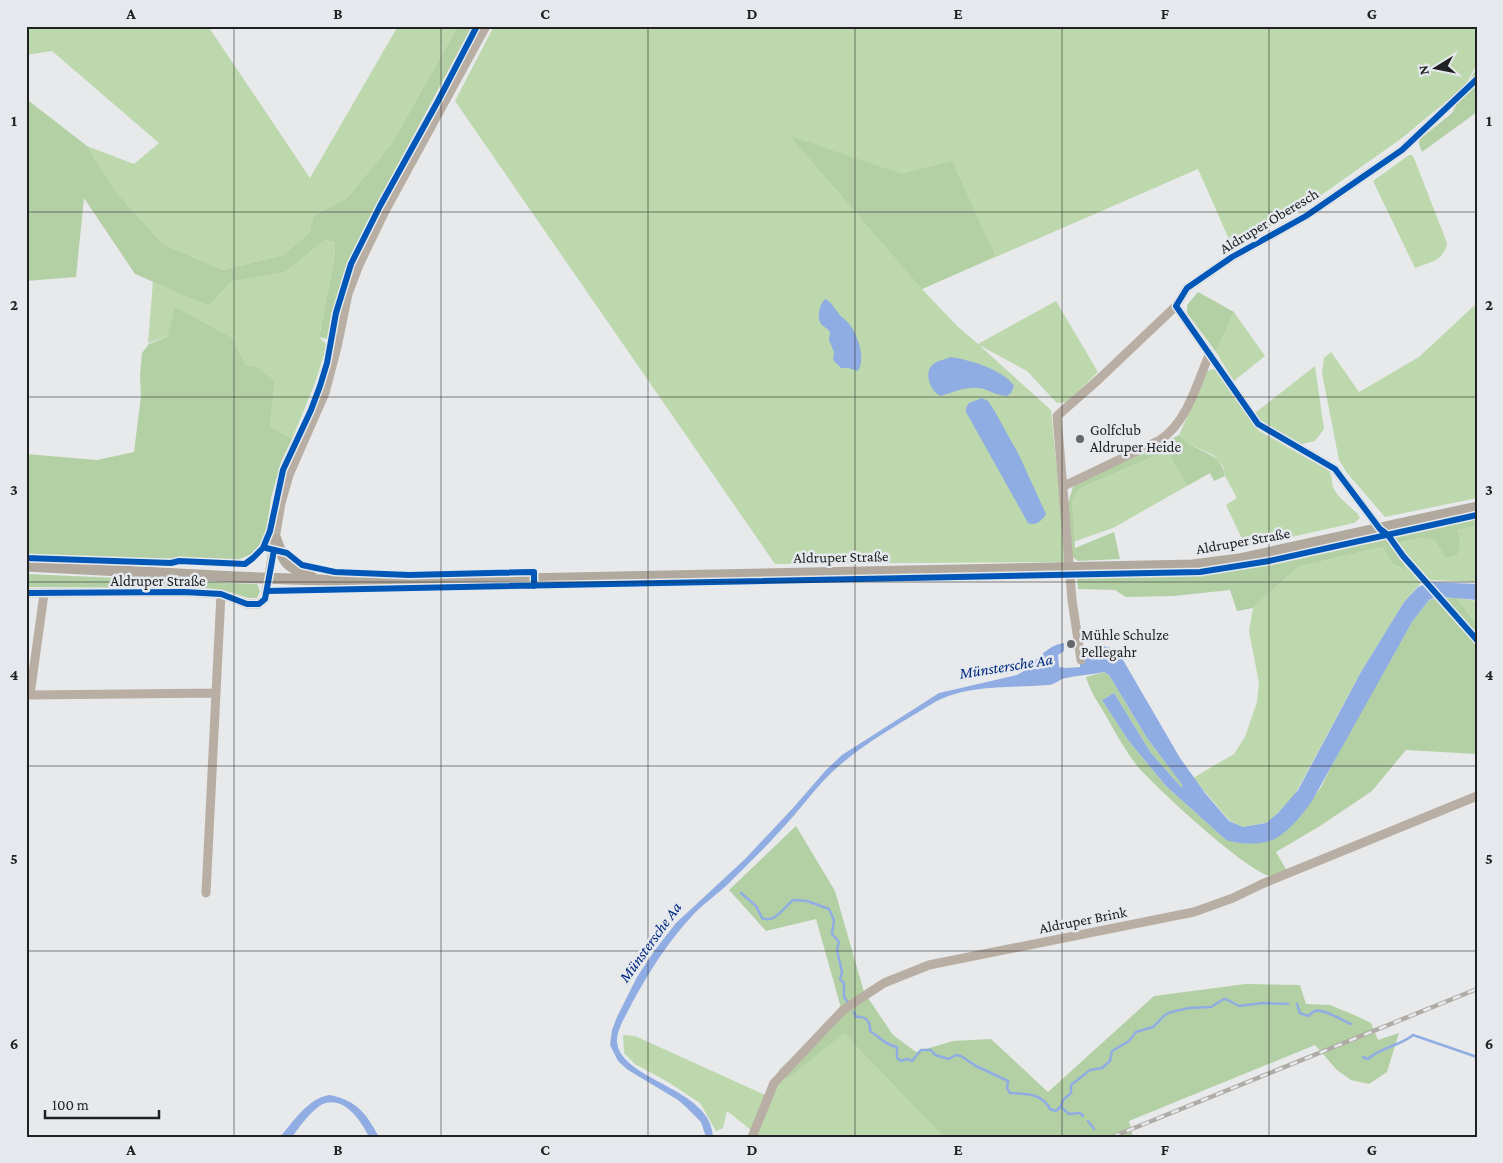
<svg xmlns="http://www.w3.org/2000/svg" width="1503" height="1163" font-family="'Crimson Pro',serif">
	<rect width="100%" height="100%" fill="#e7e9eb"/>
	<!-- green -->
	<path fill="#bcd8ac" d="M 26,26 L 213,26 L 210,29 L 310,178 L 398,26 L 458,26 L 392,143 L 347,198 L 313,216 L 310,232 L 283,255 L 223,270 L 163,244 L 117,193 L 87,146 L 134,164 L 159,143 L 52,51 L 26,55 Z
		M 494,26 L 1477,26 L 1477,64 L 1465,86 L 1402,138 L 1313,201 L 1236,247 L 1232,246 L 1198,169 L 922,289 L 956,325 L 978,344 L 1056,301 L 1098,372 L 1067,402 L 1057,403 L 1027,371 L 979,345 L 1051,410 L 1066,562 L 775,564 L 455,101 Z
		M 1409,155 L 1412,155 L 1414,158 L 1447,243 C 1444,261 1430,262 1415,268 L 1373,181 Z
		M 325,240 L 334,242 L 335,256 L 319,337 L 327,345 L 315,383 L 292,439 L 270,426 L 275,382 L 258,367 L 246,365 L 232,338 L 167,337 L 148,343 L 153,281 L 209,306 L 231,282 L 285,272 Z
		M 1477,303 L 1477,498 L 1385,517 L 1347,473 L 1339,460 L 1322,373 L 1324,358 L 1331,352 L 1359,392 L 1419,357 Z
		M 1234,312 L 1265,356 L 1234,381 L 1216,352 Z
		M 1315,366 L 1324,429 L 1315,441 L 1302,444 L 1261,421 L 1255,413 Z
		M 1211,369 L 1215,370 L 1253,424 L 1259,431 L 1329,471 C 1333,477 1331,481 1333,487 C 1337,497 1351,507 1358,514 L 1360,518 L 1354,523 L 1246,547 L 1226,505 L 1237,498 L 1225,476 L 1223,466 L 1213,455 L 1189,444 L 1179,435 L 1207,372 Z
		M 1167,451 L 1187,486 L 1113,528 L 1073,542 L 1072,501 L 1080,488 Z
		M 1477,526 L 1477,582 L 1434,580 L 1422,582 L 1404,602 L 1361,672 L 1294,796 L 1271,820 L 1266,823 L 1243,827 L 1230,821 L 1193,778 L 1234,754 L 1245,737 L 1257,702 L 1259,683 L 1249,631 L 1253,608 L 1298,567 L 1382,547 L 1393,564 L 1403,570 L 1404,553 L 1397,543 L 1422,538 L 1435,540 L 1445,558 L 1457,530 Z
		M 1457,598 L 1477,601 L 1477,625 Z
		M 844,1032 L 945,1137 L 754,1137 L 775,1085 L 783,1076 L 786,1080 Z
		M 623,1035 L 635,1036 L 765,1095 L 751,1130 L 727,1111 L 723,1128 L 716,1131 L 700,1103 L 668,1082 L 635,1064 L 624,1053 Z"/>
	<!-- forest -->
	<path fill="#b3d0a4" d="M 458,26 L 472,26 L 362,232 L 342,279 L 328,339 L 319,337 L 335,256 L 334,242 L 325,240 L 285,272 L 231,282 L 209,306 L 135,274 L 84,198 L 76,277 L 26,281 L 26,104 L 29,101 L 87,146 L 117,193 L 163,244 L 223,270 L 283,255 L 310,232 L 313,216 L 347,198 L 392,143 Z
		M 1477,67 L 1477,112 L 1422,152 L 1419,144 L 1420,139 L 1452,113 Z
		M 790,136 L 902,174 L 952,161 L 995,256 L 922,289 Z
		M 1198,292 L 1234,312 L 1216,352 L 1187,313 L 1187,305 Z
		M 175,307 L 232,338 L 246,365 L 258,367 L 275,382 L 270,426 L 292,439 L 281,462 L 271,498 L 267,527 L 261,543 L 252,554 L 237,560 L 143,559 L 26,554 L 26,454 L 97,460 L 134,452 L 141,396 L 140,375 L 142,353 L 149,344 L 167,337 Z
		M 1179,435 C 1183,438 1187,443 1191,445 C 1208,455 1221,455 1225,476 L 1214,481 L 1210,473 L 1187,486 L 1167,451 L 1080,488 L 1072,501 L 1075,548 L 1114,532 L 1120,559 L 1078,561 L 1071,556 L 1067,506 L 1074,484 L 1156,447 Z
		M 1477,518 L 1477,526 L 1457,530 L 1460,541 L 1457,555 L 1445,558 L 1435,540 L 1422,538 L 1397,543 L 1404,553 L 1404,570 L 1393,564 L 1382,547 L 1298,567 L 1253,608 L 1237,611 L 1230,590 L 1174,596 L 1126,597 L 1115,590 L 1078,589 L 1077,578 L 1201,575 L 1271,563 Z
		M 26,574 L 257,584 L 260,591 L 257,598 L 248,598 L 230,592 L 208,588 L 26,587 Z
		M 1443,597 L 1457,598 L 1477,625 L 1477,754 L 1406,750 L 1372,791 L 1320,826 L 1276,852 L 1287,871 C 1282,873 1276,876 1272,876 C 1252,877 1149,782 1135,763 C 1123,747 1114,730 1105,714 C 1097,701 1090,691 1086,677 L 1104,672 L 1109,675 L 1147,738 L 1183,786 L 1182,788 L 1151,753 L 1114,693 L 1102,700 L 1128,740 L 1166,786 L 1226,840 L 1269,841 L 1281,833 L 1298,819 L 1321,787 L 1346,738 L 1412,622 L 1429,600 Z
		M 796,826 L 835,891 L 864,992 L 893,1035 L 916,1052 L 953,1041 L 991,1039 L 1048,1092 L 1154,996 L 1246,984 L 1300,985 L 1306,1004 L 1330,1005 L 1359,1017 L 1371,1023 L 1378,1040 L 1399,1033 L 1387,1072 L 1369,1084 L 1351,1080 L 1337,1070 L 1315,1045 L 1129,1121 L 1133,1137 L 944,1137 L 844,1033 L 786,1080 L 779,1070 L 845,1006 L 841,1008 L 816,919 L 766,931 L 729,890 Z"/>
	<!-- water -->
	<path fill="#90ade3" d="M 825,299 C 832,302 834,308 839,314 C 842,318 847,320 850,325 C 858,336 866,358 858,371 L 848,368 L 841,368 L 833,360 L 834,352 L 829,340 L 830,332 C 828,328 823,327 821,324 C 816,317 820,304 825,299 Z
		M 950,357 C 968,359 1004,370 1014,386 L 1011,393 L 1007,396 C 999,396 992,392 984,389 C 970,385 955,391 941,396 C 930,392 922,370 935,363 C 939,360 945,360 950,357 Z
		M 982,398 L 988,401 L 994,410 L 1019,455 L 1046,514 C 1042,521 1036,526 1028,523 L 966,412 L 966,408 L 969,403 Z
		M 1430,582 L 1477,584 L 1477,600 L 1443,597 L 1434,598 L 1429,600 L 1412,622 L 1312,801 C 1303,814 1285,837 1269,841 C 1257,845 1237,844 1226,840 L 1166,786 L 1128,740 L 1102,700 L 1114,693 L 1151,753 L 1181,787 L 1183,786 L 1147,738 L 1109,675 L 1104,672 C 1091,675 1078,675 1066,678 C 1059,679 1055,685 1048,685 C 1012,688 968,684 935,702 C 903,722 869,740 840,765 C 817,784 800,811 779,832 C 762,851 744,868 726,886 C 715,896 702,905 692,916 C 667,943 649,972 632,1003 C 627,1014 616,1030 617,1042 C 621,1081 712,1088 713,1137 L 706,1137 L 701,1122 L 686,1107 L 678,1100 L 628,1070 L 618,1061 L 610,1045 L 612,1030 L 617,1017 L 637,977 L 655,950 L 676,923 L 745,859 L 793,808 L 826,770 L 842,755 L 939,693 L 1017,675 C 1035,666 1043,646 1064,643 L 1064,651 L 1058,655 L 1059,667 L 1066,668 L 1080,667 L 1080,663 L 1096,649 L 1103,646 L 1111,648 L 1119,653 L 1180,758 L 1205,793 L 1229,821 L 1243,827 L 1266,823 L 1278,813 L 1298,790 L 1361,672 L 1404,602 L 1418,587 Z
		M 330,1095 C 357,1101 366,1113 379,1137 L 369,1137 C 361,1120 341,1091 318,1107 C 308,1115 300,1126 292,1137 L 280,1137 C 294,1121 308,1098 330,1095 Z"/>
	<g fill="none" stroke-linecap="round" stroke-linejoin="round">
		<!-- stream -->
		<path stroke="#90ade3" stroke-width="2.5" d="M 741,893 L 756,906 L 762,918 C 775,924 784,907 793,900 L 807,901 L 829,909 L 834,920 L 832,934 L 839,942 L 837,950 L 842,972 L 840,979 L 844,983 L 844,997 L 847,1001
			M 1297,1004 L 1300,1013 L 1308,1016 C 1309,1015 1314,1011 1315,1011 C 1322,1008 1344,1021 1351,1024
			M 854,1012 L 856,1017 C 866,1015 871,1023 870,1031 C 881,1038 884,1044 897,1047 L 897,1058 L 901,1061 L 907,1059 L 912,1061 L 921,1050 L 931,1050 L 935,1055 L 949,1059 L 956,1055 L 961,1056 L 976,1066 L 1008,1081 L 1007,1088 L 1010,1093 C 1025,1094 1042,1093 1050,1109 L 1056,1111 L 1061,1106 L 1063,1100 L 1071,1093 L 1071,1085 L 1090,1070 L 1102,1068 L 1110,1061 L 1112,1051 L 1129,1041 L 1136,1032 L 1153,1027 L 1165,1015 L 1171,1012 L 1189,1008 L 1211,1007 L 1222,1000 L 1226,999 L 1239,1006 L 1263,1003 L 1288,1004
			M 1363,1057 L 1368,1059 C 1381,1047 1400,1046 1413,1035 L 1477,1057
			M 1061,1107 L 1069,1114 L 1080,1113 L 1083,1116
			M 1088,1121 L 1094,1129"/>
		<!-- minor -->
		<path stroke="#b9aea3" stroke-width="9" d="M 1176,306 L 1258,424 L 1335,469 L 1380,529
			M 1064,486 L 1160,440 C 1187,422 1197,384 1209,355
			M 26,593 L 184,592 L 221,594 L 247,604 L 259,604 L 265,599 L 281,503 L 289,475 L 325,393 L 337,347 L 348,294 L 359,265 L 385,211 L 486,26
			M 44,594 L 30,695 L 216,693 L 221,594
			M 1081,660 L 1072,600 L 1057,416 L 1098,380 L 1176,306 L 1187,288 L 1232,257 L 1306,216 L 1402,150 L 1477,79
			M 206,893 L 216,693
			M 752,1137 L 774,1083 L 843,1010 L 884,983 L 929,965 L 1194,912 L 1233,898 L 1262,884 L 1477,796"/>
		<!-- major -->
		<path stroke="#b1a89e" stroke-width="11" d="M 276,539 C 285,566 286,565 312,577
			M 26,566 L 236,577 L 379,582 L 1193,565 L 1239,559 L 1477,507"/>
		<defs>
			<path id="rail" d="M 1112,1137 L 1477,989"/>
		</defs>
		<!-- rail casing -->
		<use href="#rail" stroke="#b0aba5" stroke-width="4.5"/>
		<!-- rail -->
		<use href="#rail" stroke="#e5e9ed" stroke-width="2.5" stroke-dasharray="8" stroke-linecap="butt"/>
		<defs>
			<path id="cycleway" d="M 1477,79 L 1402,150 L 1306,216 L 1232,257 L 1187,288 L 1176,306 L 1258,424 L 1335,469 L 1380,529 L 1388,535 L 1403,556 L 1477,640
				M 266,548 L 287,553 L 302,565 L 335,572 L 409,575 L 534,572 L 534,586
				M 26,558 L 171,563 L 179,561 L 245,564 L 253,558 L 263,548 L 270,531 L 283,470 L 311,410 L 320,386 L 327,363 L 336,313 L 351,264 L 380,206 L 438,101 L 477,26
				M 267,591 L 1200,572 L 1269,561 L 1477,515
				M 26,593 L 184,592 L 221,594 L 247,604 L 259,604 L 265,599 L 274,550"/>
		</defs>
		<!-- cycleway casing -->
		<use href="#cycleway" stroke="#e5e9ed" stroke-width="9"/>
		<!-- cycleway -->
		<use href="#cycleway" stroke="#0057b8" stroke-width="6"/>
	</g>
	<!-- grid -->
	<path fill="none" stroke="#202122" stroke-width="1" stroke-opacity="0.55" d="M 234,26 L 234,1137M 441,26 L 441,1137M 648,26 L 648,1137M 855,26 L 855,1137M 1062,26 L 1062,1137M 1269,26 L 1269,1137M 26,212 L 1477,212M 26,397 L 1477,397M 26,582 L 1477,582M 26,766 L 1477,766M 26,951 L 1477,951"/>
	<!-- markers -->
	<g fill="#666768" stroke="#e5e9ed" stroke-width="2">
		<circle cx="1080" cy="439" r="5"/>
		<circle cx="1071" cy="644" r="5"/>
	</g>
	<g text-anchor="middle" dominant-baseline="central" stroke-width="5" stroke-linejoin="round" paint-order="stroke">
		<!-- street labels -->
		<g font-size="15" fill="#202122" stroke="#e5e9ed">
			<text transform="translate(1269 221) rotate(-31)">Aldruper Oberesch</text>
			<text transform="translate(1243 541) rotate(-10)">Aldruper Straße</text>
			<text transform="translate(841 557) rotate(-1)">Aldruper Straße</text>
			<text x="158" y="581">Aldruper Straße</text>
			<text transform="translate(1083 920) rotate(-11)">Aldruper Brink</text>
		</g>
		<!-- poi labels -->
		<g font-size="15" fill="#202122" stroke="#e5e9ed" text-anchor="start">
			<text x="1090" y="430">Golfclub<tspan x="1090" dy="17">Aldruper Heide</tspan></text>
			<text x="1081" y="635">Mühle Schulze<tspan x="1081" dy="17">Pellegahr</tspan></text>
		</g>
		<!-- water labels -->
		<g font-size="16" font-style="italic" fill="#002981" stroke="#e5e9ed">
			<text transform="translate(1006 666) rotate(-9)">Münstersche Aa</text>
			<text transform="translate(650 942) rotate(-54)">Münstersche Aa</text>
		</g>
	</g>
	<!-- border -->
	<rect width="1503" height="1163" fill="none" stroke="#e5e9ed" stroke-width="55"/>
	<!-- north arrow -->
	<g transform="translate(1436 68) rotate(260)" stroke="#e5e9ed" stroke-width="4" paint-order="stroke">
	<path d="M0-4L9 19L0 12L-9 19Z" fill="#202122"/>
	<text y="-8" font-size="14" font-weight="bold" text-anchor="middle" fill="#202122">N</text>
	</g>
	<!-- scale -->
	<path d="M45 1110v8h114v-8" fill="none" stroke="#202122" stroke-width="2.5"/>
	<text x="52" y="1110" font-size="15" fill="#202122" stroke="#e5e9ed" stroke-width="4" paint-order="stroke">100 m</text>
	<rect x="28" y="28" width="1448" height="1108" fill="none" stroke="#202122" stroke-width="2"/>
	<g font-size="16" text-anchor="middle" font-weight="bold" fill="#202122">
		<text x="131" y="19">A</text>
		<text x="338" y="19">B</text>
		<text x="545" y="19">C</text>
		<text x="752" y="19">D</text>
		<text x="958" y="19">E</text>
		<text x="1165" y="19">F</text>
		<text x="1372" y="19">G</text>
		<text x="14" y="126">1</text>
		<text x="1489" y="126">1</text>
		<text x="14" y="310">2</text>
		<text x="1489" y="310">2</text>
		<text x="14" y="495">3</text>
		<text x="1489" y="495">3</text>
		<text x="14" y="680">4</text>
		<text x="1489" y="680">4</text>
		<text x="14" y="864">5</text>
		<text x="1489" y="864">5</text>
		<text x="14" y="1049">6</text>
		<text x="1489" y="1049">6</text>
		<text x="131" y="1155">A</text>
		<text x="338" y="1155">B</text>
		<text x="545" y="1155">C</text>
		<text x="752" y="1155">D</text>
		<text x="958" y="1155">E</text>
		<text x="1165" y="1155">F</text>
		<text x="1372" y="1155">G</text>
	</g>
</svg>
